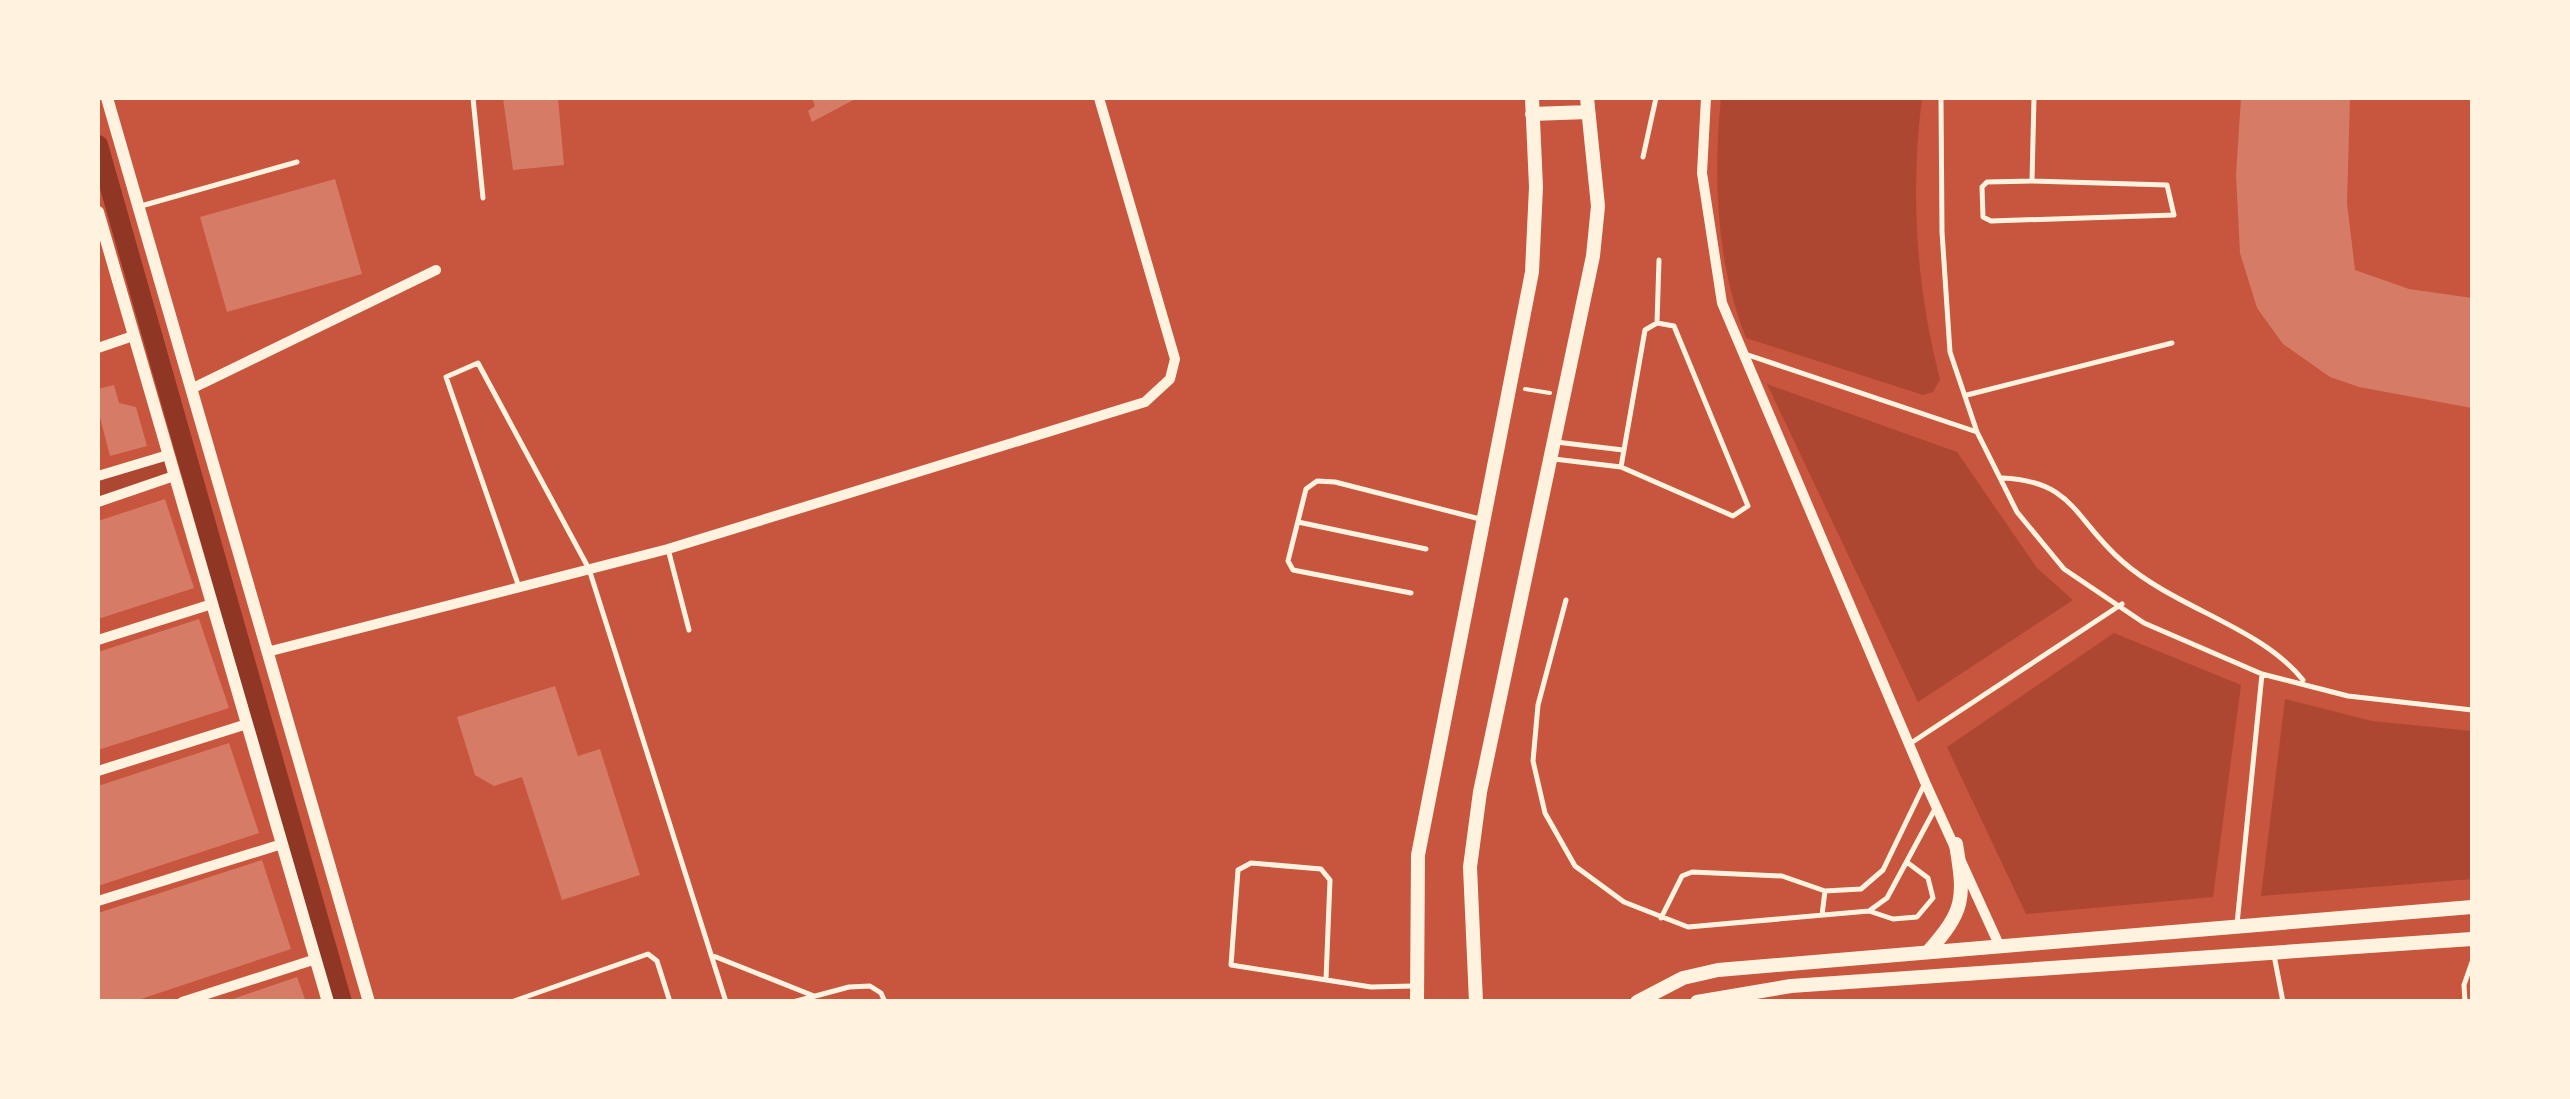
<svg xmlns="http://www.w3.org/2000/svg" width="2570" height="1099" font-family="Cabin,sans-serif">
	<rect width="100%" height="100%" fill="#c8553d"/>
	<!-- green -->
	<path fill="#ae4732" d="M 1721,98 L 1922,98 C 1910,192 1916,287 1940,379 L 1933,392 L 1923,395 L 1746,338 C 1716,262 1713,177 1721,98 Z
		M 1767,384 L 1957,452 L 2037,568 L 2073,600 L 1918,702 Z
		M 172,455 L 177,475 L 98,502 L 98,477 Z
		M 2114,633 L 2241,685 L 2213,897 L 2026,914 L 1947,747 Z
		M 2285,699 L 2372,721 L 2472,731 L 2472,879 L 2261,896 Z"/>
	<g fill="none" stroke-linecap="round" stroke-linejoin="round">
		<!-- canal -->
		<path stroke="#8f3625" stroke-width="20" d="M 98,145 L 342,1002"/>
	</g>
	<!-- building -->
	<path fill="#d67c66" d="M 503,98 L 558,98 L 564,165 L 513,170 Z
		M 812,98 L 857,98 L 812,122 L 808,111 L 815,106 Z
		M 2241,98 L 2350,98 L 2347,203 L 2355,270 L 2409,289 L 2472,298 L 2472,408 L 2359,387 L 2330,377 L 2283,344 L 2257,308 L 2240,253 L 2236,175 Z
		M 335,179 L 362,274 L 227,312 L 200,217 Z
		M 114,385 L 119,403 L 136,407 L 147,446 L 110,456 L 98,410 L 98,389 Z
		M 165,499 L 194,588 L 98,619 L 98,521 Z
		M 199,619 L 229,708 L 98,750 L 98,652 Z
		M 555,686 L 578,756 L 600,749 L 640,875 L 562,900 L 522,777 L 494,786 L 475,775 L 457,717 Z
		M 229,743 L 259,833 L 98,886 L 98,786 Z
		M 262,860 L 291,949 L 132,1002 L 98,1002 L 98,913 Z
		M 297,977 L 306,1002 L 227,1002 L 227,1001 Z"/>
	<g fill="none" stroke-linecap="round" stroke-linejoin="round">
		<!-- path -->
		<path stroke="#fff3e0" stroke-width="4" d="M 1525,389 L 1550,393"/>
		<!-- service -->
		<path stroke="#fff3e0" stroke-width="5" d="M 473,98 L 483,198
			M 1941,98 L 1942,232 L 1950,352 L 1977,432 L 2017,512 L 2064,569 L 2144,623 L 2262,674 L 2348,696 L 2472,710
			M 1643,157 L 1656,98
			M 2032,181 L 2167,185 L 2174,215 L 1991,221 L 1983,217 L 1982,187 L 1987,182 Z
			M 2032,181 L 2034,98
			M 141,206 L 297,162
			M 1657,323 L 1674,326 L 1748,506 L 1733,516 L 1621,467 L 1645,330 Z
			M 1657,323 L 1659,260
			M 1748,355 L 1977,432
			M 1967,395 L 2172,343
			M 1556,442 L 1623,450
			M 1554,459 L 1621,467
			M 2002,478 C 2075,481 2074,520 2123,562 C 2177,609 2261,627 2303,680
			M 1298,522 L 1426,549
			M 668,549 L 689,630
			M 519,587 L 446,377 L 478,363 L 589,569 L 726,1002
			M 1411,593 L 1293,570 L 1288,561 L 1306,489 L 1317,481 L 1335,482 L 1480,519
			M 1566,600 L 1538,705 L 1533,761 L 1545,813 L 1575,866 L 1624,902 L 1688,927 L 1869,911 L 1887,898 L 1936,807
			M 1911,743 L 2122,604
			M 1869,911 L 1893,919 L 1917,917 L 1933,898 L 1928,878 L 1908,863
			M 1822,915 L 1825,891
			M 1661,918 L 1682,876 L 1692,872 L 1782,876 L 1825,891 L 1861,889 L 1883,870 L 1924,785
			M 2237,924 L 2262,674
			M 711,955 L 814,996
			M 2274,955 L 2283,1002
			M 1326,979 L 1330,880 L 1321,869 L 1251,863 L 1238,870 L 1231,965 L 1371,987 L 1413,986
			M 511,1002 L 648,954 L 657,961 L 670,1002
			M 793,1002 L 849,987 L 870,986 L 881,993 L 885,1002
			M 2465,1002 L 2464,985 L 2472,962"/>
		<!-- minor -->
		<path stroke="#fff3e0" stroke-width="10" d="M 1706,98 L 1702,173 L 1722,303 L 1925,782 L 2000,947
			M 98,348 L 133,336
			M 191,389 L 436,270
			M 98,476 L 168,455
			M 98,502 L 174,476
			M 98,640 L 212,604
			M 267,652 L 668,549 L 1145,402 L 1170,379 L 1175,359 L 1099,98
			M 98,771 L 247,724
			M 98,901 L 282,844
			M 182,1002 L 316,959"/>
		<!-- tertiary -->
		<path stroke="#fff3e0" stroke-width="12" d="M 107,98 L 369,1002
			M 98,212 L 328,1002"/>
		<!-- secondary -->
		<path stroke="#fff3e0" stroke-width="14" d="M 1532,114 L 1588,112
			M 1928,952 C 1965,910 1965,899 1956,844
			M 1417,1002 L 1418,855 L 1532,272 L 1536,187 L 1532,98
			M 1476,1002 L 1470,867 L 1480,792 L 1593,256 L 1598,206 L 1587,98
			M 1637,1002 L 1683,978 L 1718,970 L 2472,907
			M 1697,1002 L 1791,986 L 2472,939"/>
	</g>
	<!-- border -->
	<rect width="2570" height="1099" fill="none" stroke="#fff3e0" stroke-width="200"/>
</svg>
